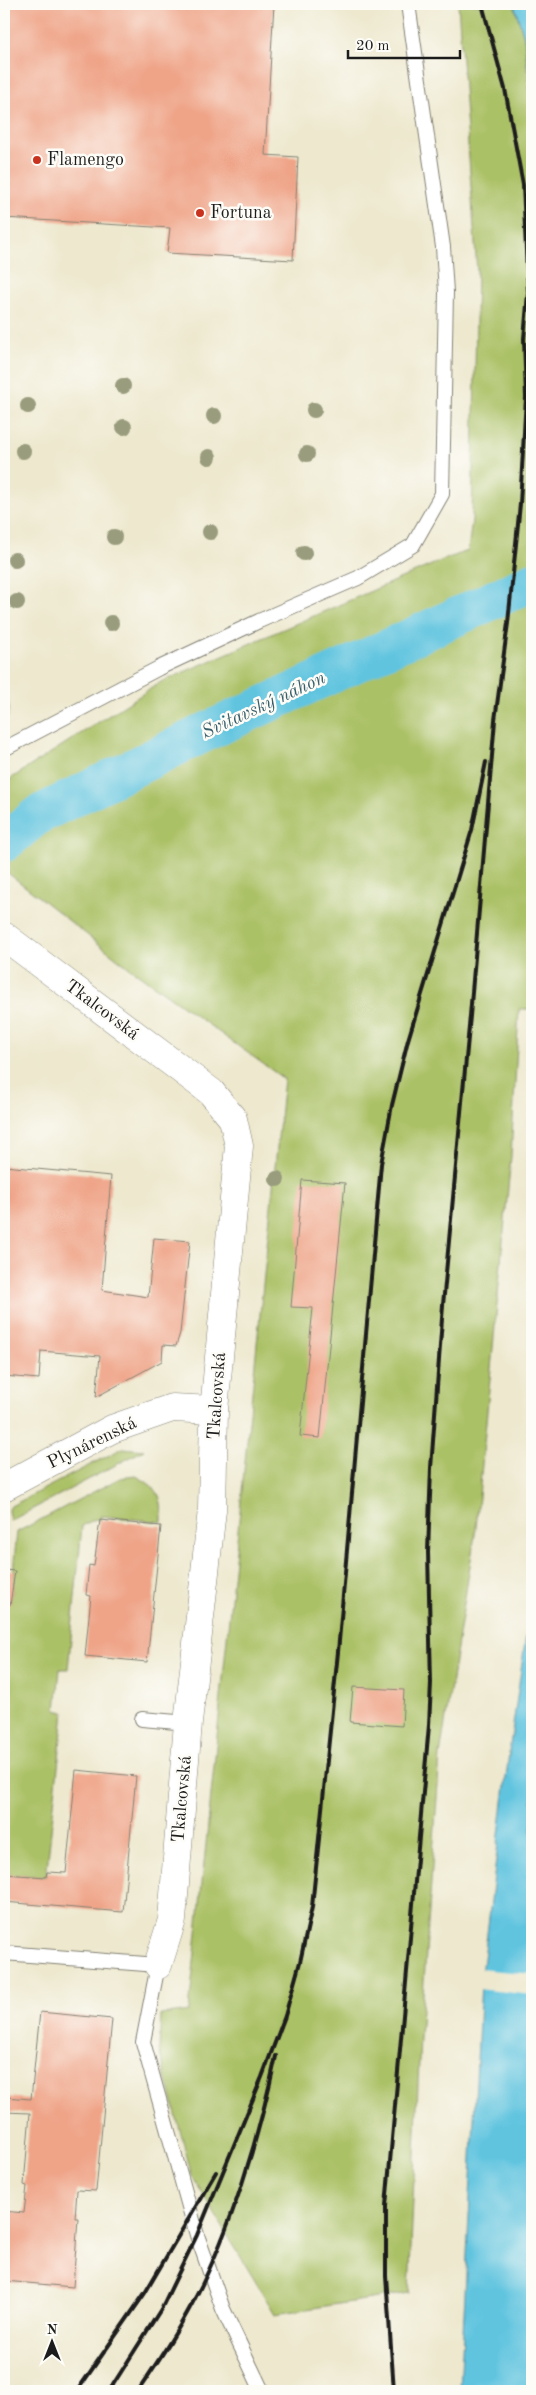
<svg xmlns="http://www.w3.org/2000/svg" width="536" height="2395" font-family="'Old Standard TT',serif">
	<rect width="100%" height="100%" fill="#fdfcf7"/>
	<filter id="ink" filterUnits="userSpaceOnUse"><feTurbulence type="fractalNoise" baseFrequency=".02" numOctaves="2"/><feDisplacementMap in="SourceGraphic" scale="10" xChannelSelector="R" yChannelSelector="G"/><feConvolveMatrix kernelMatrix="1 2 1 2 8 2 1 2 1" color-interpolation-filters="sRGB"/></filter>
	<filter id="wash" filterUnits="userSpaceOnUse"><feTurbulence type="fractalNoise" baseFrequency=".0096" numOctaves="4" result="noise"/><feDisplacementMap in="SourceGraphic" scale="20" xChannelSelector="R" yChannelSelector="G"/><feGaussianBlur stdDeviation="1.12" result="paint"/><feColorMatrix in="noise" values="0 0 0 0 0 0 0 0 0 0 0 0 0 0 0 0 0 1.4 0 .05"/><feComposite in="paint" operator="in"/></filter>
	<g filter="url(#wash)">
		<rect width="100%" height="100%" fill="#ede8ce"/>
		<!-- green -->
		<path fill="#abc166" stroke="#646e41" d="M 458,4 L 514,4 L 524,37 L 532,121 L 532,1009 L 519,1009 L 511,1156 L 476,1528 L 440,1755 L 420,2037 L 409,2293 L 275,2314 L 192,2176 L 159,2050 L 161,2015 L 189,2011 L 284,1079 L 127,966 L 4,870 L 4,783 L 161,682 L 443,560 L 468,551 L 472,520 L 477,271 Z
			M 4,696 C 11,705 10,714 4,723 Z
			M 123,1448 L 144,1450 L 10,1521 L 8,1511 L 11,1506 Z
			M 136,1476 C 160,1489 162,1495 162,1522 L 101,1516 L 100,1520 L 95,1519 L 82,1526 L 68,1669 L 60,1669 L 56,1710 L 64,1712 L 46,1877 L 4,1874 L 4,1604 L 10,1604 L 15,1571 L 13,1571 L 17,1532 L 120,1478 Z"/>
		<!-- water -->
		<path fill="#61c4df" stroke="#3e707e" d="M 514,4 L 532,4 L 532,91 L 524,37 Z
			M 532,1594 L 532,2391 L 460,2391 L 481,1983 L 509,1753 Z"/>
		<!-- pier -->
		<path fill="#ede8ce" d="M 480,1969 L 532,1974 L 532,1995 L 478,1989 Z"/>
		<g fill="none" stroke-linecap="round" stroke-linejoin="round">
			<!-- canal -->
			<path stroke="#61c4df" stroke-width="39" d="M 4,843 L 38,815 L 210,730 L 532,582"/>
		</g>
		<g id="blocks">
			<!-- building -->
			<path fill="#efa488" d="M 4,4 L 274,4 L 265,155 L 298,157 L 293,260 L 167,253 L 170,228 L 4,218 Z
				M 4,1166 L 111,1176 L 102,1290 L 148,1297 L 154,1238 L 190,1241 L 180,1333 L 176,1346 L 163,1345 L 162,1361 L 96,1397 L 100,1356 L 41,1351 L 39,1379 L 4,1376 Z
				M 302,1180 L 345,1183 L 320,1438 L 300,1436 L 313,1308 L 291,1307 Z
				M 100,1520 L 161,1526 L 147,1662 L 85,1656 L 91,1596 L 86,1595 L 89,1565 L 94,1566 Z
				M 4,1570 L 15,1571 L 10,1605 L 4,1604 Z
				M 353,1687 L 404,1690 L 402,1726 L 350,1722 Z
				M 76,1770 L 136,1776 L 123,1912 L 4,1902 L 4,1874 L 46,1877 L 47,1872 L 66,1873 Z
				M 40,2012 L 112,2019 L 96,2191 L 77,2190 L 75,2218 L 78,2218 L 73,2287 L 4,2281 L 4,2211 L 24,2213 L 27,2186 L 24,2185 L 30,2113 L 4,2112 L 5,2097 L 31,2099 Z"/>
		</g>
	</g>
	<g filter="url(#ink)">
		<use href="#blocks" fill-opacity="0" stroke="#848275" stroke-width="1"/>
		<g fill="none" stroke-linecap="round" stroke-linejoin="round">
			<defs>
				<path id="service" d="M 4,749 L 159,668 L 259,621 L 358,578 L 413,545 L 442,494 L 446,292 L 443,247 L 408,4
					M 142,1719 L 188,1723
					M 4,1953 L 158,1965 L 143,2042 L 197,2235 L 223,2309 L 262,2391"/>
				<path id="minor" d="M 4,936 L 211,1092 L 233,1119 L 239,1146 L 214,1410 L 212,1510 L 188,1723 L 172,1920 L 158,1965
					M 4,1487 L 112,1429 L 172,1408 L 214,1410"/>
			</defs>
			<!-- service casing -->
			<use href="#service" stroke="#848275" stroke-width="16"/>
			<!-- minor casing -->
			<use href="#minor" stroke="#848275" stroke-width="29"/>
			<!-- service -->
			<use href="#service" stroke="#fff" stroke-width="14"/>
			<!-- minor -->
			<use href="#minor" stroke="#fff" stroke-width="28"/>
			<!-- rail -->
			<path stroke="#1c1c1c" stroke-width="4" d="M 77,2391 L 145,2293 L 216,2172
				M 109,2391 L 161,2309 L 197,2235 L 262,2077 L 285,2016 L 300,1962 L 312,1907 L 338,1652 L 381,1164 L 392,1105 L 408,1040 L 472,830 L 486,762
				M 138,2391 C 157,2363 176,2334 192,2304 C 231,2232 259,2136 276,2056
				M 394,2391 L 386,2276 L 386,2206 L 429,1725 L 431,1683 L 428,1552 L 431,1468 L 443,1305 L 470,1016 L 495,720 L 508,623 L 520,504 L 526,397 L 524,339 L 528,293 L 523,185 L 505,89 L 482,4"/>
		</g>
		<!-- trees -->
		<g fill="#999c7d">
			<circle cx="123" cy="386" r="8"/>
			<circle cx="28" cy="406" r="8"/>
			<circle cx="314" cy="410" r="8"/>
			<circle cx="214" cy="416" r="8"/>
			<circle cx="124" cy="427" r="8"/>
			<circle cx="23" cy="451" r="8"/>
			<circle cx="307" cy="454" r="8"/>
			<circle cx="209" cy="457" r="8"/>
			<circle cx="210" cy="532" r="8"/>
			<circle cx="114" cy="537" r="8"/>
			<circle cx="304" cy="553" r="8"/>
			<circle cx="15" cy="560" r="8"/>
			<circle cx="17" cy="602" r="8"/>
			<circle cx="111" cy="623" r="8"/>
			<circle cx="277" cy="1179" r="8"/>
		</g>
	</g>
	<!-- markers -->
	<g fill="#c8321e" stroke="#fdfcf7" stroke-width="2">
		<circle cx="37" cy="160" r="5"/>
		<circle cx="200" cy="213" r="5"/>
	</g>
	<g text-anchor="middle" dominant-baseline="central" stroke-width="5" stroke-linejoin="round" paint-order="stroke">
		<!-- poi labels -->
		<g font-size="18" fill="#1c1c1c" stroke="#fdfcf7" text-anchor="start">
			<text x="47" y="160">Flamengo</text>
			<text x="210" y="213">Fortuna</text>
		</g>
		<!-- street labels -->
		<g font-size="18" fill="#1c1c1c" stroke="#fdfcf7">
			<text transform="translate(102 1010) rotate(37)">Tkalcovská</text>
			<text transform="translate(217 1396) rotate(-86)">Tkalcovská</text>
			<text transform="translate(92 1443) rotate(-26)">Plynárenská</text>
			<text transform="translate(182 1799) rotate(-85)">Tkalcovská</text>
		</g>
		<!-- water labels -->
		<g font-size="19" font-style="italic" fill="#385f6a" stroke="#fdfcf7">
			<text transform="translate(264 706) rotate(-25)">Svitavský náhon</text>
		</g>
	</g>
	<!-- margin -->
	<rect width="536" height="2395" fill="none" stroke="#fdfcf7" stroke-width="20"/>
	<!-- north arrow -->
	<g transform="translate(52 2342)" stroke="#fdfcf7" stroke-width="4" paint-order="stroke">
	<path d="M0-4L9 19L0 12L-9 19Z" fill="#1c1c1c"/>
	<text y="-8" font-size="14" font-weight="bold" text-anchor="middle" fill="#1c1c1c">N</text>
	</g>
	<!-- scale -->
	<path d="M348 50v8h112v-8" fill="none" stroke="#1c1c1c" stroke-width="2.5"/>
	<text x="356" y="50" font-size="15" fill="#1c1c1c" stroke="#fdfcf7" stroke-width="4" paint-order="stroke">20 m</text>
</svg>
